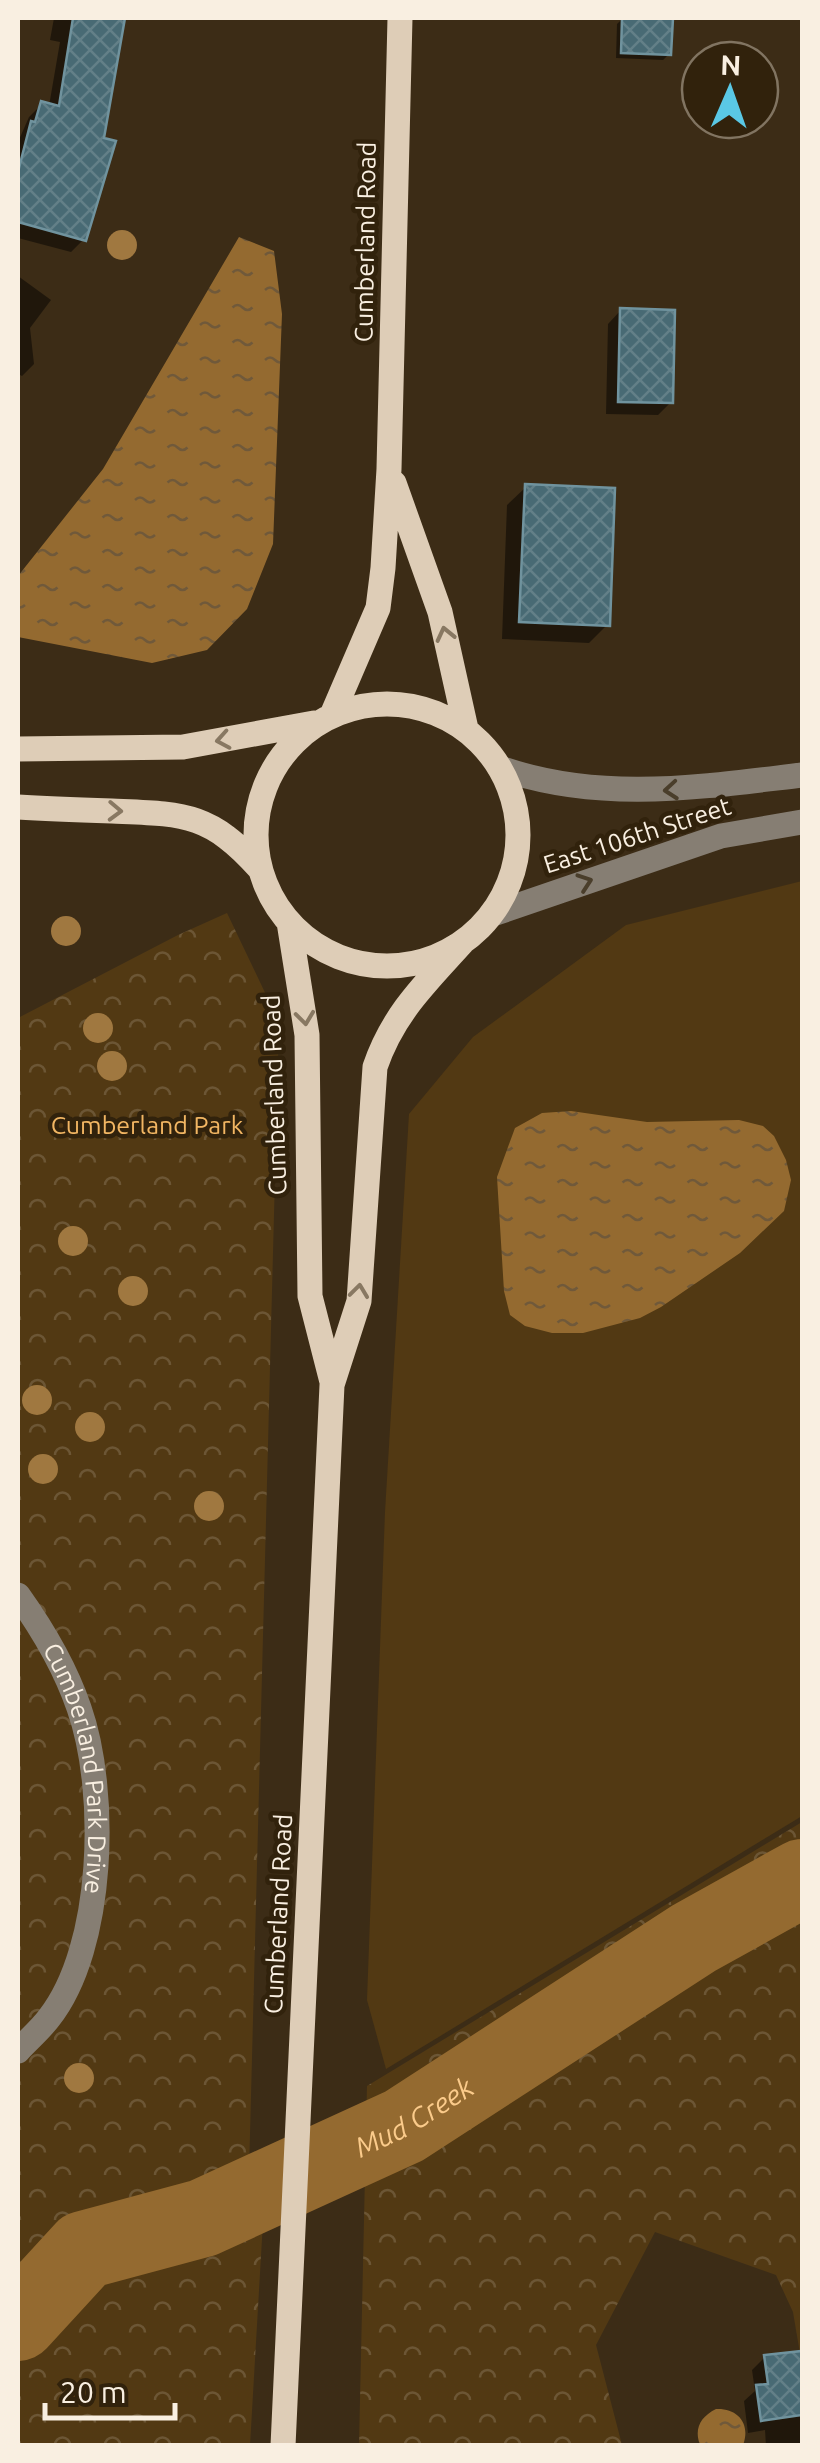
<svg xmlns="http://www.w3.org/2000/svg" width="820" height="2463" font-family="Ubuntu,sans-serif">
	<defs>
		<pattern id="forest-crowns" width="20" height="18" patternUnits="userSpaceOnUse" patternTransform="scale(2.5)"><rect width="20" height="18" fill="#523913"/><path d="M2 6a3 3 0 1 1 6 0M12 15a3 3 0 1 1 6 0" fill="none" stroke="#6c5635"/></pattern>
		<pattern id="water-ripples" width="26" height="14" patternUnits="userSpaceOnUse" patternTransform="scale(2.5)"><rect width="26" height="14" fill="#946a30"/><path d="M2 4q2-2 4 0t4 0M15 11q2-2 4 0t4 0" fill="none" stroke="#70593a"/></pattern>
		<pattern id="building-cross-hatch" width="8" height="8" patternUnits="userSpaceOnUse" patternTransform="scale(2.5)"><rect width="8" height="8" fill="#486a74"/><path d="M0 0l8 8M0 8l8-8" fill="none" stroke="#638088"/></pattern>
	</defs>
	<rect width="100%" height="100%" fill="#3c2c16"/>
	<!-- grass -->
	<path fill="#523913" d="M 802,881 L 802,1816 L 386,2069 L 367,2000 L 385,1512 L 409,1114 L 473,1037 L 626,925 Z"/>
	<!-- forest -->
	<path fill="url(#forest-crowns)" d="M 227,913 L 279,1022 L 248,2210 L 264,2204 L 250,2445 L 18,2446 L 18,1018 L 178,935 Z
		M 802,1822 L 802,2365 L 793,2312 L 776,2275 L 655,2232 L 596,2345 L 622,2445 L 359,2446 L 367,2086 Z"/>
	<!-- water -->
	<path fill="url(#water-ripples)" d="M 239,237 L 274,251 L 282,314 L 273,544 L 247,609 L 207,650 L 152,663 L 18,637 L 18,576 L 103,469 Z
		M 571,1111 L 647,1122 L 739,1120 L 763,1126 L 774,1136 L 786,1160 L 791,1180 L 784,1211 L 740,1253 L 661,1307 L 640,1318 L 583,1333 L 552,1333 L 525,1326 L 510,1315 L 504,1291 L 497,1177 L 515,1128 L 542,1113 Z
		M 716,2409 C 738,2408 751,2424 743,2445 L 700,2445 C 694,2429 700,2417 716,2409 Z"/>
	<!-- shadow -->
	<path fill="#0007" d="M 54,18 L 122,18 L 84,239 L 71,252 L 18,238 L 18,142 L 29,117 L 42,104 L 49,106 L 60,42 L 50,40 Z
		M 623,18 L 671,20 L 669,54 L 663,60 L 616,58 L 617,24 Z
		M 18,276 L 51,300 L 30,328 L 34,364 L 22,376 L 18,374 Z
		M 621,310 L 671,402 L 658,415 L 606,414 L 608,324 Z
		M 526,487 L 607,625 L 589,643 L 502,639 L 507,505 Z
		M 802,2353 L 802,2446 L 766,2446 L 765,2430 L 748,2433 L 744,2401 L 755,2391 L 752,2370 L 765,2357 Z"/>
	<g fill="none" stroke-linecap="round" stroke-linejoin="round">
		<!-- river -->
		<path stroke="#946a30" stroke-width="78" id="s1" d="M 18,2322 L 84,2250 L 203,2218 L 404,2126 L 694,1938 L 802,1878"/>
	</g>
	<!-- building -->
	<path fill="url(#building-cross-hatch)" stroke="#70939e" stroke-width="2.5" d="M 73,18 L 125,18 L 104,138 L 116,141 L 86,241 L 18,222 L 18,172 L 31,121 L 35,122 L 41,101 L 59,106 Z
		M 622,18 L 673,18 L 671,55 L 621,53 Z
		M 620,308 L 675,310 L 673,403 L 618,402 Z
		M 525,484 L 615,488 L 610,626 L 519,622 Z
		M 802,2351 L 802,2415 L 761,2421 L 756,2385 L 768,2384 L 764,2355 Z"/>
	<g fill="none" stroke-linecap="round" stroke-linejoin="round">
		<!-- minor -->
		<g stroke="#867e73" stroke-width="25">
			<path d="M 500,768 C 600,803 700,787 802,775"/>
			<path d="M 493,914 L 721,836 L 802,822"/>
			<path id="s2" d="M 18,1595 C 43,1630 65,1667 79,1708 C 108,1790 105,1947 49,2018 C 40,2030 28,2040 18,2051"/>
		</g>
		<!-- major -->
		<path stroke="#decdb7" stroke-width="25" d="M 394,483 L 440,612 L 466,729
			M256 835a131 131 0 1 1 262 0a131 131 0 1 1-262 0Z
			M 332,715 L 378,608 L 383,568 L 389,469 L 400,18
			M 18,749 L 183,747 L 314,723
			M 18,807 C 49,809 80,810 112,811 C 182,814 209,812 259,868
			M 289,922 L 307,1035 L 310,1296 L 332,1382
			M 283,2446 L 332,1385 L 359,1301 L 375,1067 C 393,1014 425,984 462,943"/>
	</g>
	<!-- trees -->
	<g fill="#a07840">
		<circle cx="122" cy="245" r="15"/>
		<circle cx="66" cy="931" r="15"/>
		<circle cx="98" cy="1028" r="15"/>
		<circle cx="112" cy="1066" r="15"/>
		<circle cx="73" cy="1241" r="15"/>
		<circle cx="133" cy="1291" r="15"/>
		<circle cx="37" cy="1400" r="15"/>
		<circle cx="90" cy="1427" r="15"/>
		<circle cx="43" cy="1469" r="15"/>
		<circle cx="209" cy="1506" r="15"/>
		<circle cx="79" cy="2078" r="15"/>
	</g>
	<!-- one-way arrows -->
	<defs><path id="oneway-chevron" d="M-2-3.5L2.5 0L-2 3.5" fill="none" stroke-width="1.6" stroke-linecap="round" stroke-linejoin="round" transform="scale(2.5)"/></defs>
	<g stroke="#887862">
		<use href="#oneway-chevron" transform="translate(445 634) rotate(-103)"/>
		<use href="#oneway-chevron" transform="translate(223 740) rotate(170)"/>
		<use href="#oneway-chevron" transform="translate(115 811) rotate(2)"/>
		<use href="#oneway-chevron" transform="translate(305 1018) rotate(83)"/>
		<use href="#oneway-chevron" transform="translate(359 1291) rotate(-83)"/>
	</g>
	<g stroke="#4a3e2b">
		<use href="#oneway-chevron" transform="translate(671 790) rotate(175)"/>
		<use href="#oneway-chevron" transform="translate(585 882) rotate(-19)"/>
	</g>
	<g text-anchor="middle" dominant-baseline="central" stroke-width="9" stroke-linejoin="round" paint-order="stroke">
		<!-- street labels -->
		<g font-size="25" fill="#f9efe1" stroke="#31220c">
			<text transform="translate(365 242) rotate(-89)">Cumberland Road</text>
			<text transform="translate(637 835) rotate(-18)">East 106th Street</text>
			<text transform="translate(274 1095) rotate(-92)">Cumberland Road</text>
			<text stroke="none"><textPath href="#s2" startOffset="188">Cumberland Park Drive</textPath></text>
			<text transform="translate(278 1914) rotate(-87)">Cumberland Road</text>
		</g>
		<!-- park labels -->
		<g font-size="25" fill="#f2b663" stroke="#31220c">
			<text x="147" y="1125">Cumberland Park</text>
		</g>
		<!-- water labels -->
		<g font-size="28" font-style="italic" fill="#fbcb8b" stroke="#31220c">
			<text stroke="none"><textPath href="#s1" startOffset="455">Mud Creek</textPath></text>
		</g>
	</g>
	<!-- border -->
	<rect width="820" height="2463" fill="none" stroke="#f9efe1" stroke-width="40"/>
	<!-- north arrow -->
	<g transform="translate(730 90) rotate(2)"><circle r="48" fill="#31220c" stroke="#817461" stroke-width="2.5"/>
	<path d="M0-8L18 38L0 25L-18 38Z" fill="#5ac8e5"/>
	<text y="-15" font-size="28" font-weight="bold" text-anchor="middle" fill="#f9efe1">N</text>
	</g>
	<!-- scale -->
	<path d="M45 2403v15h130v-15" fill="none" stroke="#f9efe1" stroke-width="5"/>
	<text x="60" y="2403" font-size="30" fill="#f9efe1" stroke="#31220c" stroke-width="8" paint-order="stroke">20 m</text>
</svg>
